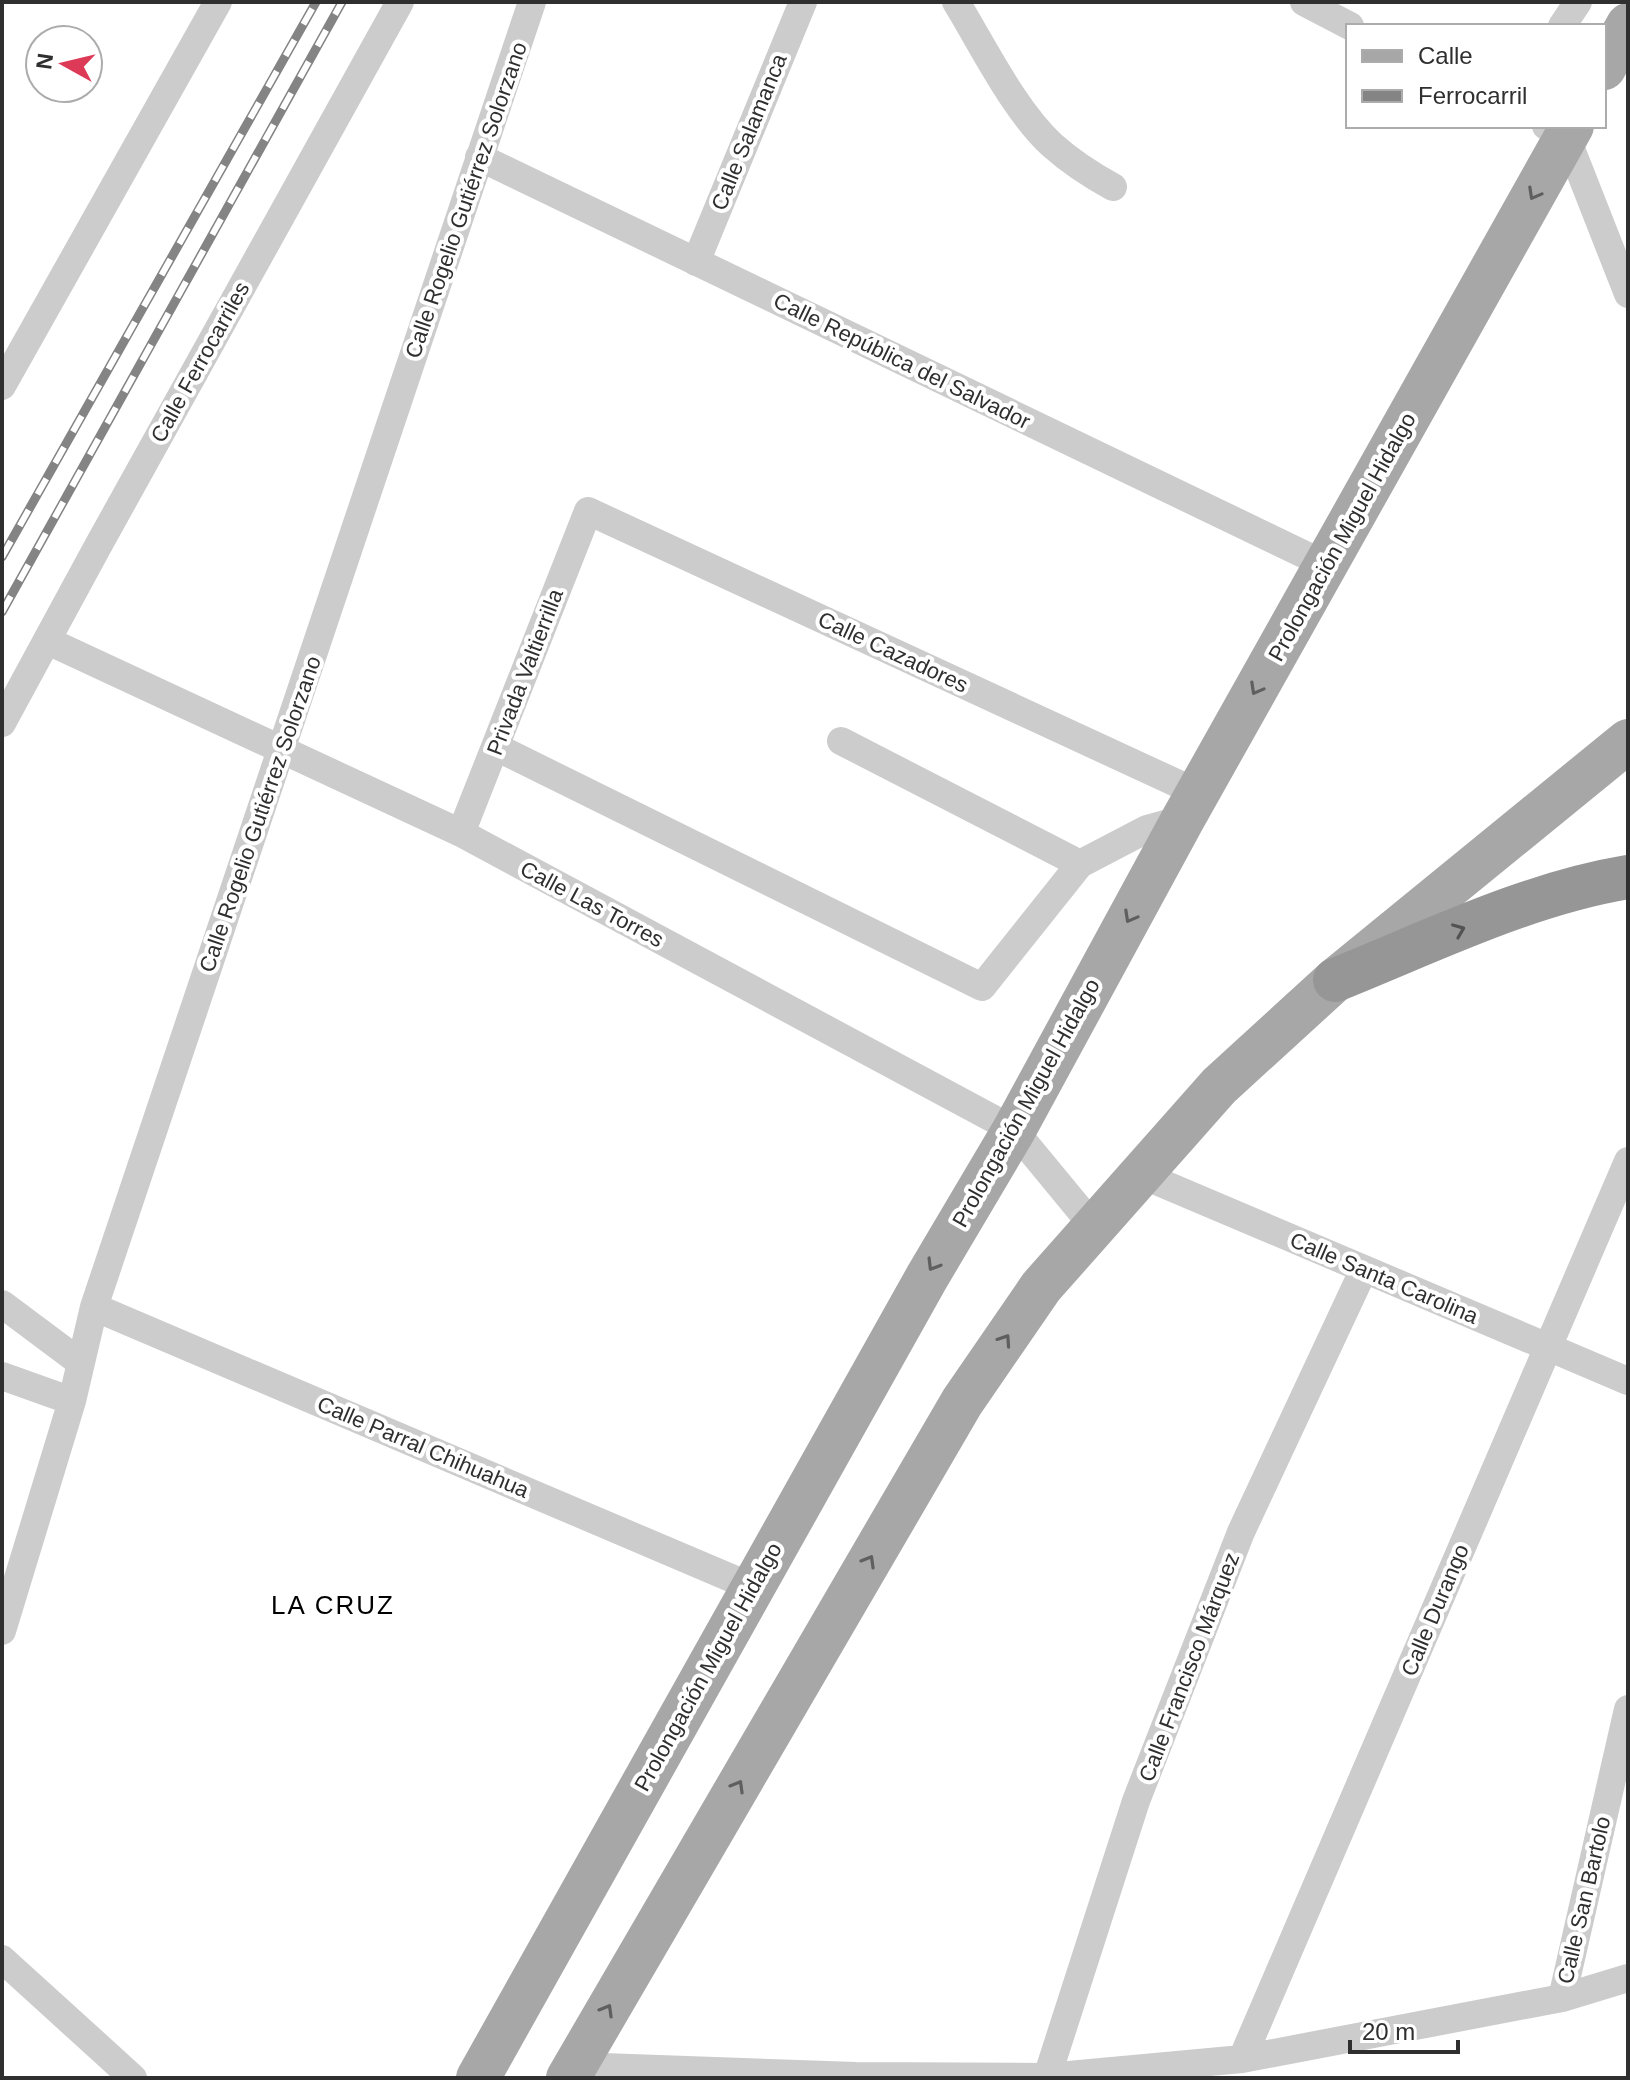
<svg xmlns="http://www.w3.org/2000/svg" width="1630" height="2080" font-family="Helvetica,sans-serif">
	<rect width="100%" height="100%" fill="#fff"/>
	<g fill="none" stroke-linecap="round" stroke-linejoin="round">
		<!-- street -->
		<path stroke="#ccc" stroke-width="28" d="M 956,2 C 983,46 1014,110 1052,145 C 1071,162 1091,175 1113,187
			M 1304,2 L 1350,26
			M 1562,26 L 1578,2
			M 1546,126 L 1566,136 L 1628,294
			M 479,157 L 1326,565
			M 696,262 L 803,2
			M 2,386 L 218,2
			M 48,641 L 461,833 L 1014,1130 L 1094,1227
			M 2,723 L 98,546 L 400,2
			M 841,741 L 1080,864
			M 496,747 L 982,987 L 1080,864 L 1147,829 L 1183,819
			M 461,833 L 588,511 L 1198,793
			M 1140,1174 L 1628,1381
			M 2,1304 L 81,1363
			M 94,1307 L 752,1587
			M 2,1376 L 72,1401
			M 2,1631 L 72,1401 L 94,1307 L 532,2
			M 2,1959 L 133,2078
			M 1562,1998 L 1628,1709
			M 1242,2059 L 1628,1161
			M 575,2066 L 856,2076 L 1047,2077 L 1242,2059 L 1562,1998 L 1628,1978
			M 1047,2077 L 1136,1801 L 1241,1532 L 1364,1269"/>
		<!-- primary -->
		<path stroke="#a7a7a7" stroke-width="44" d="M 1604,68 L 1628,25
			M 478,2078 L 927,1277 L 1014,1130 L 1183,819 L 1572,126
			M 568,2078 L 962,1402 L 1041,1287 L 1219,1086 L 1335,980 L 1628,741"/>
		<!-- highway -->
		<path stroke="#969696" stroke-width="44" d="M 1335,980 C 1430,942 1526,894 1628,877"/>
		<defs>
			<path id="rail" d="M 2,557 L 316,2
				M 2,612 L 342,2"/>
		</defs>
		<!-- rail casing -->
		<use href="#rail" stroke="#848484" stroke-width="9"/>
		<!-- rail -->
		<use href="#rail" stroke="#fff" stroke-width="6" stroke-dasharray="18" stroke-linecap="butt"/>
	</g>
	<!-- one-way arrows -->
	<defs><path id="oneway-chevron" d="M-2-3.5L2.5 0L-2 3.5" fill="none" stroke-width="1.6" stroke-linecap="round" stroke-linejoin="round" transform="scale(2)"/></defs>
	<g stroke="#5f5f5f">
		<use href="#oneway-chevron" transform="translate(1534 194) rotate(119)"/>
		<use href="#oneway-chevron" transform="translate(1256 689) rotate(119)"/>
		<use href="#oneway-chevron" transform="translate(1130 917) rotate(119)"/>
		<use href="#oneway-chevron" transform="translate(933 1265) rotate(121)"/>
		<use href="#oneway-chevron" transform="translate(1005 1340) rotate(-56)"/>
		<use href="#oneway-chevron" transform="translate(869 1561) rotate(-60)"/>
		<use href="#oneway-chevron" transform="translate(738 1786) rotate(-60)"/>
		<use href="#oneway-chevron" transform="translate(607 2010) rotate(-60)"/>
	</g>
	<use stroke="#535353" href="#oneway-chevron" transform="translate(1459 930) rotate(-22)"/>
	<g text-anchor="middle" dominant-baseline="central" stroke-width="8" stroke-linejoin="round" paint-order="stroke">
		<!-- street labels -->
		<g font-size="22" fill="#2f2f2f" stroke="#fff">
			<text transform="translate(749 132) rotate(-68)">Calle Salamanca</text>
			<text transform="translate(466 200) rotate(-71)">Calle Rogelio Gutiérrez Solorzano</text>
			<text transform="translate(902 361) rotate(26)">Calle República del Salvador</text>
			<text transform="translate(200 362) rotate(-61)">Calle Ferrocarriles</text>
			<text transform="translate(1342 537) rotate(-61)">Prolongación Miguel Hidalgo</text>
			<text transform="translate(893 652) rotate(25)">Calle Cazadores</text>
			<text transform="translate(525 672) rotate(-69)">Privada Valtierrilla</text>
			<text transform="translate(260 814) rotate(-71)">Calle Rogelio Gutiérrez Solorzano</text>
			<text transform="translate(592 904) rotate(28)">Calle Las Torres</text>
			<text transform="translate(1026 1103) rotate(-61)">Prolongación Miguel Hidalgo</text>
			<text transform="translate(1384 1278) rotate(23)">Calle Santa Carolina</text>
			<text transform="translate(423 1447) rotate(23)">Calle Parral Chihuahua</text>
			<text transform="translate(1435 1610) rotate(-67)">Calle Durango</text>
			<text transform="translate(708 1667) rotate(-61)">Prolongación Miguel Hidalgo</text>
			<text transform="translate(1189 1667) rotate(-69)">Calle Francisco Márquez</text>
			<text transform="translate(1584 1900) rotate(-77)">Calle San Bartolo</text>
		</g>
		<!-- quarter labels -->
		<g font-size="26" letter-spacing="2" fill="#000" stroke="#fff">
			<text x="333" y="1605">LA CRUZ</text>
		</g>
	</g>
	<!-- border -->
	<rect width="1630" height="2080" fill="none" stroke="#2f2f2f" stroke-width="8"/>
	<!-- legend -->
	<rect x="1346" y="24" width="260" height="104" fill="#ffffff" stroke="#acacac" stroke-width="2"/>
	<rect x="1362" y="50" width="40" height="12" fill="#a7a7a7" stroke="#acacac" stroke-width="2"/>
	<text x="1418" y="64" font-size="24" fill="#2f2f2f">Calle</text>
	<rect x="1362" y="90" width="40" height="12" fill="#848484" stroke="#acacac" stroke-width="2"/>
	<text x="1418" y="104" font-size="24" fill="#2f2f2f">Ferrocarril</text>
	<!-- north arrow -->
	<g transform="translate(64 64) rotate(278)"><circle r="38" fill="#ffffff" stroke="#acacac" stroke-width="2"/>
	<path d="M0-6L14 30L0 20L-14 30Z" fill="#dd3a58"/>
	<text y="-12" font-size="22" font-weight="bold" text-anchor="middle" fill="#2f2f2f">N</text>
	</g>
	<!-- scale -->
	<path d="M1350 2040v12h108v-12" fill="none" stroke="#2f2f2f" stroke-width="4"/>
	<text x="1362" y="2040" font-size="24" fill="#2f2f2f" stroke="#ffffff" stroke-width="6" paint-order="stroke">20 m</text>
</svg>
